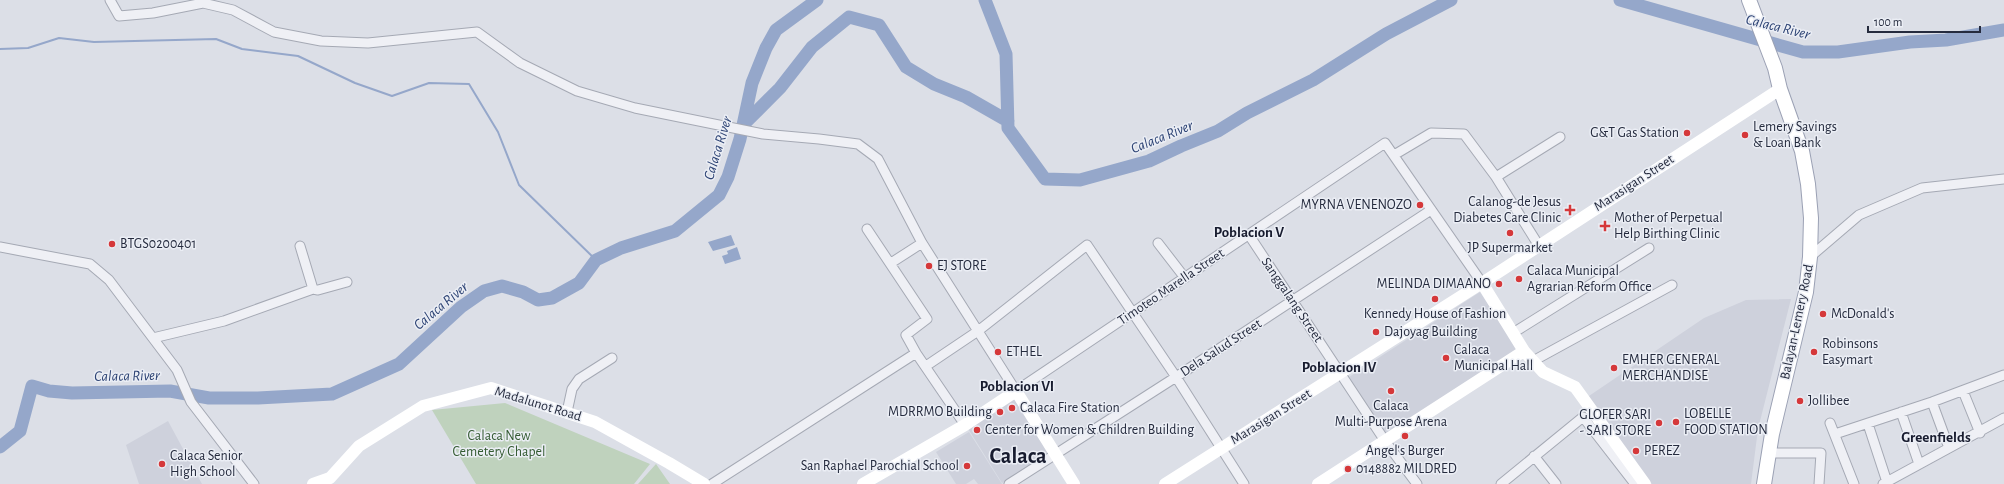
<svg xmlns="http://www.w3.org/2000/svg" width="2004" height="484" font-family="'Alegreya Sans',sans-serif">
	<rect width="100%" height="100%" fill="#dcdfe7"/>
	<!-- built -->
	<path fill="#ced1dc" d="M 1480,292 L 1518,350 L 1386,434 L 1349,377 Z
		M 1791,299 L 1758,429 L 1751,484 L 1652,484 L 1586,398 L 1704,318 L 1746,300 Z
		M 1015,397 L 1050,452 L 1002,483 L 967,427 Z
		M 168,421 L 202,484 L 139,484 L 126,445 Z
		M 969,432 L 1002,484 L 978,484 L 974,479 L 966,484 L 956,484 L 936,452 Z"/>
	<!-- green -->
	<path fill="#bfd2bd" d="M 505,403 L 650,464 L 634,484 L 476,484 L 432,410 Z
		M 656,464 L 670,484 L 638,484 Z"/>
	<!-- water -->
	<path fill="#95a7ca" d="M 731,235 L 735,245 L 713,251 L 708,242 Z
		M 737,247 L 741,259 L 725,264 L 722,256 L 728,254 L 727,251 Z"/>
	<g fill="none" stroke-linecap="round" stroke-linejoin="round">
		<!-- stream -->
		<path stroke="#95a7ca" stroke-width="2" d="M 0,49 L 28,48 L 59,38 L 94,42 L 216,39 L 242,49 L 298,56 L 355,83 L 392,96 L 429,83 L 469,84 L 498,132 L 519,185 L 596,260"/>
		<!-- river -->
		<path stroke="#95a7ca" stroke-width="13" d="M 985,0 L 1006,54 L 1008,128 L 1045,179 L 1080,180 L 1149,161 L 1181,146 L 1218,131 L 1247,113 L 1313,80 L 1386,34 L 1451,0
			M 1620,0 L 1803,52 L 1838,52 L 1910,42 L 1946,40 L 2004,30
			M 743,125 L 780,88 L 812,47 L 849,17 L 879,25 L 906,67 L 934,84 L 966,97 L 1008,121
			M 0,447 L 20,431 L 32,386 L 49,391 L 72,393 L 170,391 L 209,398 L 258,398 L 332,394 L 399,364 L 461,307 L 484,291 L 502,286 L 523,292 L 538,300 L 552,298 L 579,283 L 596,260 L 621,248 L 675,231 L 719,195 L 728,177 L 740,139 L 752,83 L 766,48 L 776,30 L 817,0"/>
		<defs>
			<path id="street" d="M 110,0 L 119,16 L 153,13 L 203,3 L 233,10 L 274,32 L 321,41 L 368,43 L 477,32 L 520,63 L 577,91 L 635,108 L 763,134 L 819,139 L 858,144 L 878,159 L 922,243 L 1016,391 L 1385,143 L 1482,283
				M 1394,155 L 1431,133 L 1464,134 L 1496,177
				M 1249,235 L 1385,441 L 1417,484
				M 1158,243 L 1185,278
				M 300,246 L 313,289
				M 1539,246 L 1496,177 L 1560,137
				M 0,247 L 90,264 L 109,280 L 177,370 L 191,402 L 254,484
				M 1810,257 L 1859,215 L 1922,188 L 2004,179
				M 891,263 L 922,243
				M 1513,333 L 1649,248
				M 153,338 L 224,321 L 313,289 L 318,290 L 347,282
				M 916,353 L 965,425
				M 1533,361 L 1672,285
				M 926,366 L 978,331 L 1087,245 L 1176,377 L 1244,484
				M 1963,391 L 1980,433
				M 1932,402 L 1949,448
				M 567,412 L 572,389 L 579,379 L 612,358
				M 1901,412 L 1919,464
				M 1830,423 L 1854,484
				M 1868,424 L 1887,482
				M 1835,434 L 1932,402 L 2004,375
				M 1768,453 L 1821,453 L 1819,484
				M 1534,456 L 1556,484
				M 712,484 L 916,353 L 906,335 L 927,319 L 867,229
				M 1009,484 L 1176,377 L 1431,210
				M 1501,484 L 1583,417 L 1635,484
				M 1883,484 L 2004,418"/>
			<path id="primary" d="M 1749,0 L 1775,68 L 1780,89 L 1802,151 L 1808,184 L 1811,218 L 1810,257 L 1806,292 L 1772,434 L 1764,484"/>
		</defs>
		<!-- street casing -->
		<use href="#street" stroke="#a5a9b4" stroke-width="11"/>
		<!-- primary casing -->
		<use href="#primary" stroke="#9ba1b4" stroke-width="16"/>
		<!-- street -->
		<use href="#street" stroke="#eff0f5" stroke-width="9"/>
		<!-- secondary -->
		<path stroke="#fff" stroke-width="12" d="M 1482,283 L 1524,351 L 1543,372 L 1575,387 L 1645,484
			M 313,484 L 330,478 L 359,446 L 423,406 L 491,388 L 595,422 L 669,463 L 704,484
			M 863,484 L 965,425 L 1016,391 L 1074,484
			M 1165,484 L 1482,283 L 1780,89
			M 1318,484 L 1524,351"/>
		<!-- primary -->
		<use href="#primary" stroke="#fff" stroke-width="14"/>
	</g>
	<!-- markers -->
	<g fill="#d5383a" stroke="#ebeef5" stroke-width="1.5">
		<circle cx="1687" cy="133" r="4"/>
		<circle cx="1745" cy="135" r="4"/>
		<circle cx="1420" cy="205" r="4"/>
		<path d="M1568 204h4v4h4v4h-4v4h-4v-4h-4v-4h4z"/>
		<path d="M1603 220h4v4h4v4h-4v4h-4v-4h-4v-4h4z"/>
		<circle cx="1510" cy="233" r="4"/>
		<circle cx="112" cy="244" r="4"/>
		<circle cx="929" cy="266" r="4"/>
		<circle cx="1519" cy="279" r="4"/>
		<circle cx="1499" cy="284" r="4"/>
		<circle cx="1435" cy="299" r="4"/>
		<circle cx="1823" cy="314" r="4"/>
		<circle cx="1376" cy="332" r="4"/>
		<circle cx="998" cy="352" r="4"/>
		<circle cx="1814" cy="352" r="4"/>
		<circle cx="1446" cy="358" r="4"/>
		<circle cx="1614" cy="368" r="4"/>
		<circle cx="1391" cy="391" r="4"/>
		<circle cx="1800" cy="401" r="4"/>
		<circle cx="1012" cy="408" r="4"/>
		<circle cx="1000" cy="412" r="4"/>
		<circle cx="1676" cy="422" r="4"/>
		<circle cx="1659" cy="423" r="4"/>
		<circle cx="977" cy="430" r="4"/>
		<circle cx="1405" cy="436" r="4"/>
		<circle cx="1636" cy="451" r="4"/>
		<circle cx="162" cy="464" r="4"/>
		<circle cx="967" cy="466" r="4"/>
		<circle cx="1348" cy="469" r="4"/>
	</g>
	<g text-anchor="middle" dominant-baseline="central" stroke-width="3" stroke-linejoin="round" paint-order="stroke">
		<!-- poi labels -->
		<g font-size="14" fill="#252b3e" stroke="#ebeef5" text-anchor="start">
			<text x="1753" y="127">Lemery Savings<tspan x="1753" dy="16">&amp; Loan Bank</tspan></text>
			<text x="1679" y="133" text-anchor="end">G&amp;T Gas Station</text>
			<text x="1561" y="202" text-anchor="end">Calanog-de Jesus<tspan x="1561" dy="16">Diabetes Care Clinic</tspan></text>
			<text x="1412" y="205" text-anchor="end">MYRNA VENENOZO</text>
			<text x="1614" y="218">Mother of Perpetual<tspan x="1614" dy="16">Help Birthing Clinic</tspan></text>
			<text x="120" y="244">BTGS0200401</text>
			<text x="1510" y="248" text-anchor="middle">JP Supermarket</text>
			<text x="937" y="266">EJ STORE</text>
			<text x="1527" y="271">Calaca Municipal<tspan x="1527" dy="16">Agrarian Reform Office</tspan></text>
			<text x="1491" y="284" text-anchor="end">MELINDA DIMAANO</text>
			<text x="1435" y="314" text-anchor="middle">Kennedy House of Fashion</text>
			<text x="1831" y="314">McDonald's</text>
			<text x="1384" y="332">Dajoyag Building</text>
			<text x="1822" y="344">Robinsons<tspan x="1822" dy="16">Easymart</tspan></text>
			<text x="1454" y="350">Calaca<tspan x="1454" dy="16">Municipal Hall</tspan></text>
			<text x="1006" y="352">ETHEL</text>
			<text x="1622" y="360">EMHER GENERAL<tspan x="1622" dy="16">MERCHANDISE</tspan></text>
			<text x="1808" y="401">Jollibee</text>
			<text x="1391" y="406" text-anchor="middle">Calaca<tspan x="1391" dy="16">Multi-Purpose Arena</tspan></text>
			<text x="1020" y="408">Calaca Fire Station</text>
			<text x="992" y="412" text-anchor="end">MDRRMO Building</text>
			<text x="1684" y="414">LOBELLE<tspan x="1684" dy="16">FOOD STATION</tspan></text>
			<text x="1651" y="415" text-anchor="end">GLOFER SARI<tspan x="1651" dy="16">- SARI STORE</tspan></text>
			<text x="985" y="430">Center for Women &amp; Children Building</text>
			<text x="1405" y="451" text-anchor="middle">Angel's Burger</text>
			<text x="1644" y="451">PEREZ</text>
			<text x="170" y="456">Calaca Senior<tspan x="170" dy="16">High School</tspan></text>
			<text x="959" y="466" text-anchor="end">San Raphael Parochial School</text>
			<text x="1356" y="469">0148882 MILDRED</text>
		</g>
		<!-- street labels -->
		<g font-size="14" fill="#252b3e" stroke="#ebeef5">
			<text transform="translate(1634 183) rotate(-33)">Marasigan Street</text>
			<text transform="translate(1171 287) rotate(-34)">Timoteo Marella Street</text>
			<text transform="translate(1292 300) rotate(56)">Sanggalang Street</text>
			<text transform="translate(1797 322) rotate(-78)">Balayan-Lemery Road</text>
			<text transform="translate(1221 348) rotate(-33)">Dela Salud Street</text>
			<text transform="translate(538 404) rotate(17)">Madalunot Road</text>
			<text transform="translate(1271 417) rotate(-32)">Marasigan Street</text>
		</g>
		<!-- park labels -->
		<g font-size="14" fill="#345b32" stroke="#ebeef5">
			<text x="499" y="436">Calaca New<tspan x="499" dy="16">Cemetery Chapel</tspan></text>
		</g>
		<!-- water labels -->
		<g font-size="15" font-style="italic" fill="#2d4374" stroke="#ebeef5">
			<text transform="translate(1778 27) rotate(14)">Calaca River</text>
			<text transform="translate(1162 137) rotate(-22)">Calaca River</text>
			<text transform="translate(718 148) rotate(-73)">Calaca River</text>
			<text transform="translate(441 306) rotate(-40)">Calaca River</text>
			<text transform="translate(127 376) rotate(-1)">Calaca River</text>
		</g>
		<!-- neighbourhood labels -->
		<g font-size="15" font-weight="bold" fill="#181c2f" stroke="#ebeef5">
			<text x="1249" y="232">Poblacion V</text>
			<text x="1339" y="367">Poblacion IV</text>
			<text x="1017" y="386">Poblacion VI</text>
			<text x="1936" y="437">Greenfields</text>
		</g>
		<!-- town labels -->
		<g font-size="22" font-weight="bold" fill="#181c2f" stroke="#ebeef5">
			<text x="1018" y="456">Calaca</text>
		</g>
	</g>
	<!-- scale -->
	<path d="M1868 26v6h112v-6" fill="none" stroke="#252b3e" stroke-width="2"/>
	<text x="1874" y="26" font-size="12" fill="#252b3e" stroke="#ebeef5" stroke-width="3" paint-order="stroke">100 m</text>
</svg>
